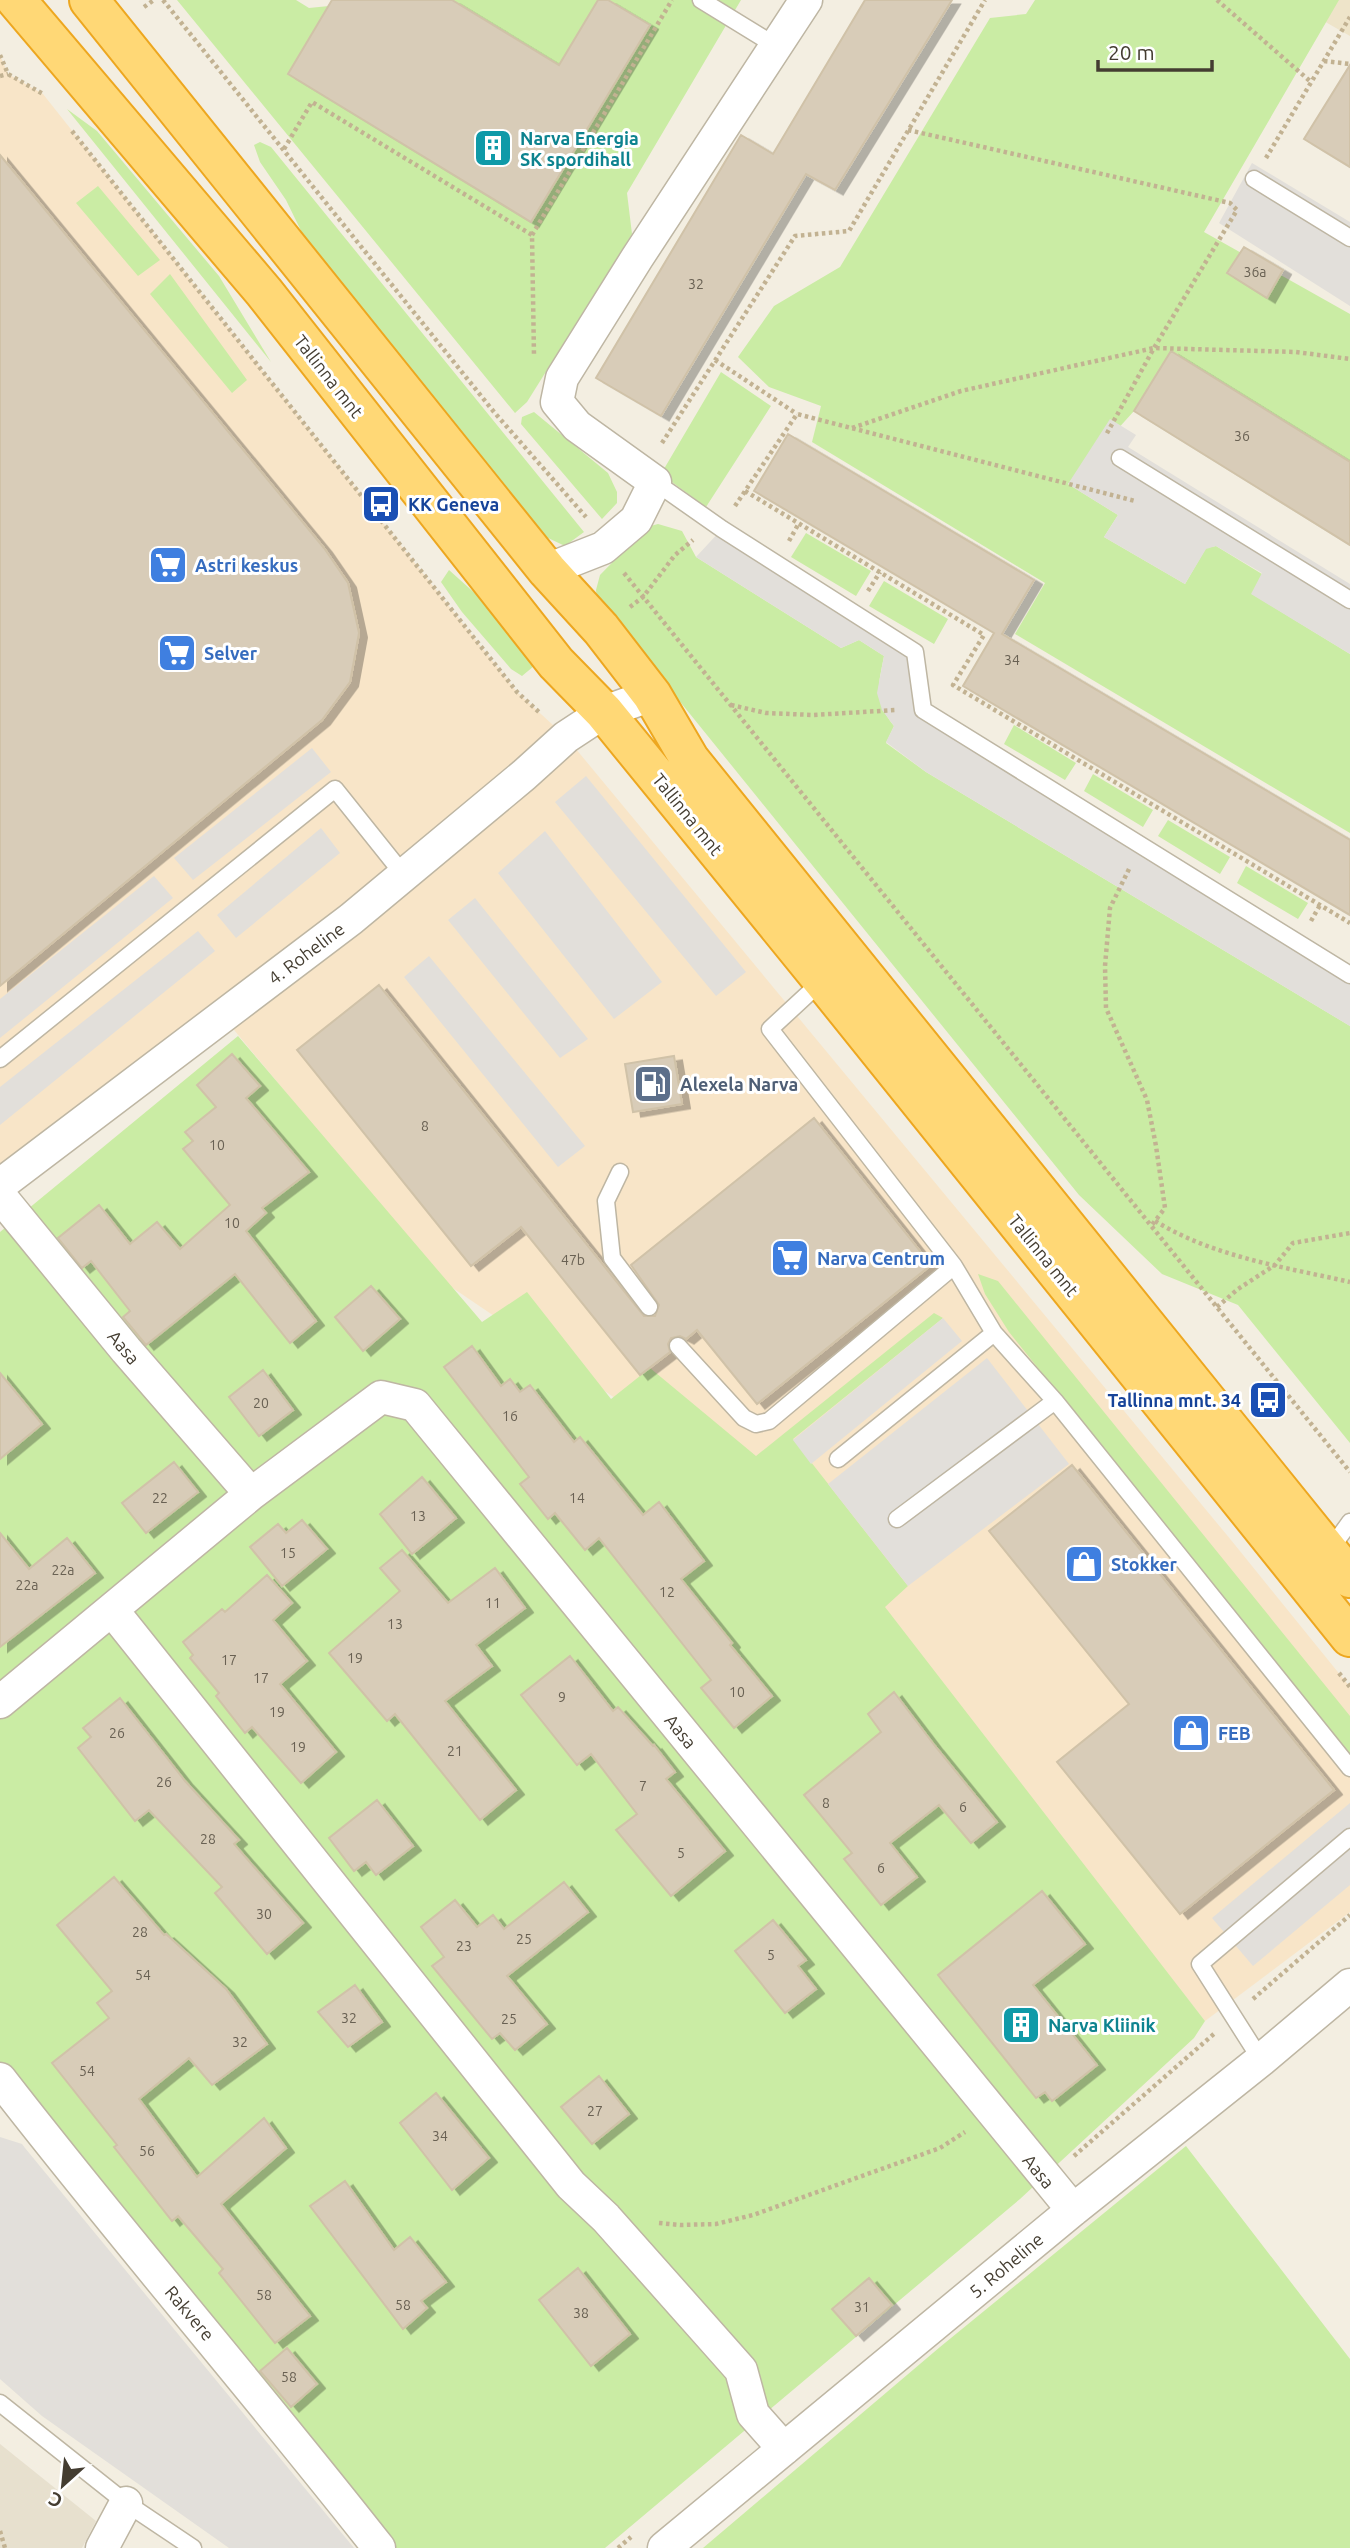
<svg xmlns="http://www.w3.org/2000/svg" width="1350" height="2548" font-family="Ubuntu,sans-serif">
	<defs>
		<filter id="shadow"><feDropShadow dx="8" dy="4.5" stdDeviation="0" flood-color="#0004"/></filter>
	</defs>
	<rect width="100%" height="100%" fill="#f3eee1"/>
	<!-- residential -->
	<path fill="#e7e0ce" d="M 0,2444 L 96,2521 L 82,2548 L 0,2548 Z"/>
	<!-- commercial -->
	<path fill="#f8e5c8" d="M 0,55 L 8,74 L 43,94 L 517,692 L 566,737 L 1231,1540 L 1350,1687 L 1350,1912 L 1205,2021 L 897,1631 L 699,1455 L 441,1280 L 230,1025 L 0,1185 Z"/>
	<!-- education -->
	<path fill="#eee4c9" d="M 1287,0 L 1350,0 L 1350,36 Z"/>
	<!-- green -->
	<path fill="#caeca4" d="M 177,0 L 296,0 L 309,8 L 329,6 L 333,0 L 741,0 L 627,193 L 632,234 L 527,402 L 515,413 Z
		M 1035,0 L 1339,0 L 1204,232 L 1350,314 L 1350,462 L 1171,351 L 1134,411 L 1068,484 L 1118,515 L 1104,537 L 1185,584 L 1206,548 L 1216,546 L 1262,574 L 1252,594 L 1350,654 L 1350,833 L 1015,634 L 1045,583 L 812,442 L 821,406 L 769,387 L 738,357 L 774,306 L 840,267 L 990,18 L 1026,14 Z
		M 67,109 L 97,131 L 219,276 L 271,362 Z
		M 260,142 L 271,147 L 584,532 L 565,546 L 546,537 L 306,241 L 286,200 L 260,162 L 254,145 Z
		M 98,186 L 160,260 L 138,276 L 76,203 Z
		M 170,274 L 247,380 L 232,393 L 150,294 Z
		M 721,372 L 771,406 L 706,507 L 661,474 Z
		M 534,412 L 608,473 L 617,492 L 617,503 L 602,519 L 521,424 L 522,417 Z
		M 658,524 L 682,531 L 696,557 L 841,648 L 859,640 L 884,656 C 878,688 873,699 894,726 L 886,743 L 926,772 L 1350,1026 L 1350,1443 L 1238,1305 L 1162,1274 L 1079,1195 L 597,599 L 596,590 L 600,575 L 647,527 Z
		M 806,533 L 871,571 L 856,596 L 791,557 Z
		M 449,570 L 498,614 L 540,661 L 522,676 L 511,669 L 462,612 L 441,582 Z
		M 884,581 L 948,619 L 934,644 L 869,606 Z
		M 1014,725 L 1076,763 L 1065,780 L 1004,744 Z
		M 1093,774 L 1153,810 L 1143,827 L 1084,791 Z
		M 1168,820 L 1230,857 L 1220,874 L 1158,836 Z
		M 1246,866 L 1308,903 L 1298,919 L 1237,883 Z
		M 238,1036 L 482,1322 L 527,1292 L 611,1399 L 650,1368 L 756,1456 L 934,1313 L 943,1318 L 793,1439 L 908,1586 L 885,1607 L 1205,2021 L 1194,2038 L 1020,2199 L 605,2548 L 378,2548 L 0,2074 L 0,1232 Z
		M 978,1274 L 998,1281 L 1350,1716 L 1350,1756 L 1009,1332 L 985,1294 Z
		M 1186,2146 L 1350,2359 L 1350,2548 L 703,2548 L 940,2347 Z"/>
	<!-- parking -->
	<path fill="#e2dfda" d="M 1252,163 L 1350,222 L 1350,306 L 1219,223 Z
		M 1110,419 L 1136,435 L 1128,447 L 1350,584 L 1350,654 L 1251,594 L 1262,573 L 1216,546 L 1206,549 L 1185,584 L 1104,537 L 1118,515 L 1068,484 Z
		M 722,529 L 915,652 L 923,710 L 1350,975 L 1350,1026 L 926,772 L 886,742 L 894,726 L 882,710 L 877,693 L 884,656 L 859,640 L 841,648 L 696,557 Z
		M 312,748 L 331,772 L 193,880 L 174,858 Z
		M 586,776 L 746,972 L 716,996 L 555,802 Z
		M 321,828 L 340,853 L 236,938 L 217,915 Z
		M 545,831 L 662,982 L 614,1019 L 498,873 Z
		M 154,876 L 173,898 L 0,1038 L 0,999 Z
		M 475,898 L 588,1039 L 560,1058 L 448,920 Z
		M 198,931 L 215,951 L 0,1125 L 0,1087 Z
		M 429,956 L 585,1146 L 558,1167 L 404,977 Z
		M 943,1318 L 962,1341 L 811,1464 L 793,1440 Z
		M 987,1358 L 1069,1464 L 908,1586 L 828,1484 Z
		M 1350,1803 L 1350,1885 L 1253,1966 L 1212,1918 Z
		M 0,2137 L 22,2144 L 25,2148 L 354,2548 L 229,2548 L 42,2416 L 0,2379 Z"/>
	<!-- building -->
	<path fill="#d8ccb8" stroke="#d0c2a8" stroke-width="2" filter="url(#shadow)" d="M 332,0 L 452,0 L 559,65 L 598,0 L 608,0 L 650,25 L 531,222 L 288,74 Z
		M 865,0 L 952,0 L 835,190 L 806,174 L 661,416 L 596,378 L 741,135 L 773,154 Z
		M 1350,65 L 1350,167 L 1304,139 Z
		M 0,155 L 324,548 L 348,583 L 359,633 L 350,682 L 322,720 L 0,986 Z
		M 1244,247 L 1283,270 L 1267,298 L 1227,273 Z
		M 1171,351 L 1350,462 L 1350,545 L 1134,411 Z
		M 788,434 L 1034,580 L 1002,634 L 1350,840 L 1350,915 L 963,686 L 994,633 L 754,491 Z
		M 379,985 L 644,1316 L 655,1316 L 659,1305 L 631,1265 L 814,1118 L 931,1265 L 757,1404 L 697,1330 L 686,1339 L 680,1336 L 671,1338 L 668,1344 L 670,1352 L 640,1375 L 521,1227 L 471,1266 L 297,1050 Z
		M 232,1054 L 260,1086 L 246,1098 L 309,1172 L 262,1208 L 266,1213 L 246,1231 L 316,1321 L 290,1343 L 235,1274 L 146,1345 L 123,1317 L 130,1311 L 91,1261 L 82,1268 L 58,1238 L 99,1205 L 130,1244 L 157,1222 L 180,1249 L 230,1205 L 183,1149 L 193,1141 L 185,1132 L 216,1107 L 197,1085 Z
		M 674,1056 L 682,1104 L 633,1112 L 625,1064 Z
		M 371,1286 L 400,1319 L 363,1351 L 335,1317 Z
		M 472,1346 L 501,1386 L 510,1379 L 520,1392 L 530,1385 L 574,1442 L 580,1437 L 643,1515 L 659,1502 L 704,1561 L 681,1579 L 732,1643 L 730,1645 L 772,1696 L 734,1728 L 701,1688 L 711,1680 L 599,1538 L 585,1550 L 555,1513 L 548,1519 L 520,1484 L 529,1477 L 444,1367 Z
		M 263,1370 L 293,1410 L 259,1436 L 229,1397 Z
		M 0,1373 L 42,1424 L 0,1459 Z
		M 174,1462 L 198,1492 L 146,1533 L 122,1503 Z
		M 1072,1465 L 1334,1790 L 1180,1914 L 1057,1762 L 1129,1704 L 989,1531 Z
		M 422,1477 L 456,1518 L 412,1554 L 380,1514 Z
		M 302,1520 L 327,1549 L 282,1586 L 250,1547 L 278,1524 L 286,1533 Z
		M 0,1533 L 29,1569 L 67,1538 L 95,1573 L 0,1647 Z
		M 402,1550 L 448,1603 L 495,1568 L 525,1608 L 476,1645 L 492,1666 L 445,1701 L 516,1790 L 480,1820 L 395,1714 L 387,1721 L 329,1653 L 400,1591 L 380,1568 Z
		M 267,1575 L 292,1603 L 273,1620 L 307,1661 L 280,1684 L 336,1752 L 301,1783 L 252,1727 L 245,1733 L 216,1696 L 219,1693 L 190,1658 L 193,1655 L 183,1642 L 222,1609 L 225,1612 Z
		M 570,1656 L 613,1711 L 618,1707 L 653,1746 L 654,1745 L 675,1772 L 666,1779 L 725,1851 L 671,1896 L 616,1830 L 637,1814 L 591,1754 L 577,1765 L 521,1695 Z
		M 894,1692 L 935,1746 L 997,1822 L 971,1843 L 939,1805 L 890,1843 L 917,1877 L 881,1905 L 844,1859 L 852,1853 L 804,1795 L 881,1732 L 868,1714 Z
		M 120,1698 L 185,1781 L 239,1840 L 234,1844 L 303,1923 L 267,1954 L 215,1893 L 222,1887 L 149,1810 L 135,1821 L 78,1748 L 91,1737 L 83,1728 Z
		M 377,1800 L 413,1846 L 376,1875 L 366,1862 L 354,1871 L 329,1838 Z
		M 114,1877 L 164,1935 L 166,1934 L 226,1989 L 267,2044 L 212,2085 L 189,2058 L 139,2099 L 197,2177 L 264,2118 L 286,2148 L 221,2204 L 310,2316 L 275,2343 L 219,2273 L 223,2269 L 178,2216 L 172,2221 L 114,2147 L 117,2145 L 52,2063 L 109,2018 L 97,2003 L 112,1991 L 57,1925 Z
		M 564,1882 L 588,1912 L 507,1976 L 547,2024 L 515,2050 L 500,2033 L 492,2039 L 432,1966 L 444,1957 L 421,1927 L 455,1900 L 477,1927 L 493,1915 L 504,1929 Z
		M 1042,1891 L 1085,1944 L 1033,1985 L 1097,2065 L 1052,2101 L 1045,2092 L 1036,2098 L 938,1975 Z
		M 773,1920 L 806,1960 L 798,1966 L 816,1989 L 785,2013 L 735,1951 Z
		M 355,1985 L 382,2022 L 348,2047 L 318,2012 Z
		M 599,2076 L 629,2114 L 592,2144 L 561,2107 Z
		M 436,2093 L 489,2158 L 452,2190 L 400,2123 Z
		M 345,2181 L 394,2250 L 410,2237 L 446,2282 L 421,2301 L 427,2308 L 403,2329 L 310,2206 Z
		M 578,2268 L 630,2334 L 591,2366 L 539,2300 Z
		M 869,2278 L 892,2305 L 856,2336 L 832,2309 Z
		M 287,2348 L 317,2384 L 291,2407 L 260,2371 Z"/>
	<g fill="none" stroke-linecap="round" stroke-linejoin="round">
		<defs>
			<path id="service" d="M 701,0 L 776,46
				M 1254,179 L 1350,238
				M 1120,458 L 1350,600
				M 655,482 L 722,529 L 915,652 L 923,710 L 1350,975
				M 823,980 L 770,1029 L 954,1266 L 994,1333 L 1055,1401 L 1350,1768
				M 0,1059 L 335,789 L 403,874
				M 620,1172 L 606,1201 L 612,1258 L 649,1307
				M 678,1346 L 744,1418 L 756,1424 L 769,1421 L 954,1266
				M 838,1459 L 994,1333
				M 897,1519 L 1055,1401
				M 1329,1551 L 1350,1522
				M 1261,2060 L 1200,1964 L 1350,1837
				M 0,2403 L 126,2503 L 193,2548"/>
			<path id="minor" d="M 547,570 L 603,548 L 636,520 L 655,482 L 577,426 L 557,402 L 562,378 L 637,258 L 806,0
				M 0,1185 L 351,919 L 524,775 L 566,737 L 604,712 L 652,695
				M 0,1196 L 126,1350 L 251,1494 L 0,1702
				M 251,1494 L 381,1397 L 415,1405 L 1073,2210
				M 112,1610 L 571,2185 L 606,2218 L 741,2370 L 753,2414 L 784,2449
				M 0,2079 C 123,2238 255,2390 379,2548
				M 102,2548 L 126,2503
				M 664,2548 L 1073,2210 L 1261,2060 L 1350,1985"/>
			<path id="trunk" d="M 16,0 L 264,292 L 556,663 L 604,712 L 823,981 L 1350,1637
				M 89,0 L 547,570 L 601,629 L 652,695 L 690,760 L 1350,1578"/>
		</defs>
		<!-- service casing -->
		<use href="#service" stroke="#beb6a3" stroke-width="19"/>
		<!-- minor casing -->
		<use href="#minor" stroke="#beb6a3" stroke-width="35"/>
		<!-- trunk casing -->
		<use href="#trunk" stroke="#eda720" stroke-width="42"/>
		<!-- path -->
		<path stroke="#c2b292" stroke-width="4.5" stroke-dasharray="3.5 3.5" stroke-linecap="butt" d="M 163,0 L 494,412 L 586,517
			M 1217,0 L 1311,82
			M 144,7 L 154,0
			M 0,55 L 8,74 L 43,94
			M 1324,61 L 1350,64
			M 0,76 L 8,74
			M 908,130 L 1230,203 L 1237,210 L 1154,348 L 1106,435
			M 72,131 L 517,692 L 540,713
			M 284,149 L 312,102 L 532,235 L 534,356
			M 1266,158 L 1350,17
			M 532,235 L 672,0
			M 715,360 L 797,414
			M 852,428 L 961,391 L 1154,348 L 1296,352 L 1350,359
			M 662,443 L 795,236 L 849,231 L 985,0
			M 745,491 L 984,635 L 953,685 L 1350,923
			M 735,506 L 797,414 L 1135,501
			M 789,541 L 799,523
			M 624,573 L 1350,1472
			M 868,591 L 880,572
			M 630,607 L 643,597 L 675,555 L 693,540
			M 731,705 L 766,713 L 813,715 L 896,710
			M 1129,869 L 1110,908 L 1105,966 L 1106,1008 L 1147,1100 L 1156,1146 L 1165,1208 L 1151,1226
			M 1311,921 L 1320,905
			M 1155,1221 C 1214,1257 1284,1267 1350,1282
			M 1217,1307 L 1238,1289 L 1275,1265 L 1293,1243 L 1350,1233
			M 1339,1673 L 1350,1687
			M 1253,1999 L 1350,1915
			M 1074,2156 L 1215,2033
			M 659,2223 L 680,2225 L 716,2224 L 753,2215 L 940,2148 L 965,2132
			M 0,2531 L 5,2548
			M 618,2548 L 631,2537"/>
		<!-- service -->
		<use href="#service" stroke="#fff" stroke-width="16"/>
		<!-- minor -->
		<use href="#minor" stroke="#fff" stroke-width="32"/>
		<!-- trunk -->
		<use href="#trunk" stroke="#ffd876" stroke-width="38"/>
	</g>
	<!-- icons -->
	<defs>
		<symbol id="building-square" viewBox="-11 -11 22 22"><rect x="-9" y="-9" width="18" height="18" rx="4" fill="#0f9aa8" stroke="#fff"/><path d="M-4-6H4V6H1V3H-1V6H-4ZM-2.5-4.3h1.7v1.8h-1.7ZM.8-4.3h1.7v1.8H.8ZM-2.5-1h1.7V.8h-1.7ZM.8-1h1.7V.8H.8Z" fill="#fff"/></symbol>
		<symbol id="bus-square" viewBox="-11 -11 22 22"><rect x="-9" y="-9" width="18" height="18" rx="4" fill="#1a4fb4" stroke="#fff"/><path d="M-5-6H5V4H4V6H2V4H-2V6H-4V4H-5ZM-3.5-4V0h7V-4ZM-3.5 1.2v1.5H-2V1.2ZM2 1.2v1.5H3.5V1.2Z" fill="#fff"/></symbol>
		<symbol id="supermarket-square" viewBox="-11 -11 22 22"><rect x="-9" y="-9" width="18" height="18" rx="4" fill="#3f7fe0" stroke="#fff"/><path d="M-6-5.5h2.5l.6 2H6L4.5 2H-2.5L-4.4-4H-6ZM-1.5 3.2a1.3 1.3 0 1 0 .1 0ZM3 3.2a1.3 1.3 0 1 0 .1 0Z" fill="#fff"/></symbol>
		<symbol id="fuel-square" viewBox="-11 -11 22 22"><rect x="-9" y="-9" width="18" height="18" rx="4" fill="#5c6f8a" stroke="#fff"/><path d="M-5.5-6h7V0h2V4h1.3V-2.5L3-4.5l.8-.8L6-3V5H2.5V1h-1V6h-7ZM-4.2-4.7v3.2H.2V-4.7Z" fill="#fff"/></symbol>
		<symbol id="shop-square" viewBox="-11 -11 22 22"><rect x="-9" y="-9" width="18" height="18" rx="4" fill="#3f7fe0" stroke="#fff"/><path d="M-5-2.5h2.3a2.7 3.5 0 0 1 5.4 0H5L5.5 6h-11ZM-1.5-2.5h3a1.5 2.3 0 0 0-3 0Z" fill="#fff"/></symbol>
	</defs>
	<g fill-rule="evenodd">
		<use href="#building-square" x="471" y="126" width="44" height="44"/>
		<use href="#bus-square" x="359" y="482" width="44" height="44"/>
		<use href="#supermarket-square" x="146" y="543" width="44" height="44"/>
		<use href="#supermarket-square" x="155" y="631" width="44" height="44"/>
		<use href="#fuel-square" x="631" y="1062" width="44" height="44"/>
		<use href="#supermarket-square" x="768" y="1236" width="44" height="44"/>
		<use href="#bus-square" x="1246" y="1378" width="44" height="44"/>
		<use href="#shop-square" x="1062" y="1542" width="44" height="44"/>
		<use href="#shop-square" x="1169" y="1711" width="44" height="44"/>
		<use href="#building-square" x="999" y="2003" width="44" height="44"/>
	</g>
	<g text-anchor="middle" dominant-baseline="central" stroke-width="6" stroke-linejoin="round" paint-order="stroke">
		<!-- number labels -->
		<g font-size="14" fill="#696153">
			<text x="1255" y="272">36a</text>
			<text x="696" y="284">32</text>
			<text x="1242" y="436">36</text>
			<text x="1012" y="660">34</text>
			<text x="425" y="1126">8</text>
			<text x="217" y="1145">10</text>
			<text x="232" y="1223">10</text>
			<text x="573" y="1260">47b</text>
			<text x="261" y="1403">20</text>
			<text x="510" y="1416">16</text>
			<text x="160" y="1498">22</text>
			<text x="577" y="1498">14</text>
			<text x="418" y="1516">13</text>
			<text x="288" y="1553">15</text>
			<text x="63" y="1570">22a</text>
			<text x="27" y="1585">22a</text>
			<text x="667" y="1592">12</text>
			<text x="493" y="1603">11</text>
			<text x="395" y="1624">13</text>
			<text x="355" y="1658">19</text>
			<text x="229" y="1660">17</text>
			<text x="261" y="1678">17</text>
			<text x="737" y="1692">10</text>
			<text x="562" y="1697">9</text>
			<text x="277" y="1712">19</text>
			<text x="117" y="1733">26</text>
			<text x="298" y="1747">19</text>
			<text x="455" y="1751">21</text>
			<text x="164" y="1782">26</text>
			<text x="643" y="1786">7</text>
			<text x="826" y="1803">8</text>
			<text x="963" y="1807">6</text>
			<text x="208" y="1839">28</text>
			<text x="681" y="1853">5</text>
			<text x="881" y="1868">6</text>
			<text x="264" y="1914">30</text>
			<text x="140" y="1932">28</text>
			<text x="524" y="1939">25</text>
			<text x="464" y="1946">23</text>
			<text x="771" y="1955">5</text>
			<text x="143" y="1975">54</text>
			<text x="349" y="2018">32</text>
			<text x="509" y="2019">25</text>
			<text x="240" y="2042">32</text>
			<text x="87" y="2071">54</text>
			<text x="595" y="2111">27</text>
			<text x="440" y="2136">34</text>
			<text x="147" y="2151">56</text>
			<text x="264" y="2295">58</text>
			<text x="403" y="2305">58</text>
			<text x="862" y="2307">31</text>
			<text x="581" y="2313">38</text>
			<text x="289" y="2377">58</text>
		</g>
		<!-- culture labels -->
		<g font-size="18" font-weight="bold" fill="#0d838f" stroke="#fff" text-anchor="start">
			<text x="520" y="138">Narva Energia<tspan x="520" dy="21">SK spordihall</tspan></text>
			<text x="1048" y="2025">Narva Kliinik</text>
		</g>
		<!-- street labels -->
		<g font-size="18" fill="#443d31" stroke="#fff">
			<text transform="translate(329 376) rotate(52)">Tallinna mnt</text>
			<text transform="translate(688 814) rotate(51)">Tallinna mnt</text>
			<text transform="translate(306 953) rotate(-37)">4. Roheline</text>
			<text transform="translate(1044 1255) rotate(51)">Tallinna mnt</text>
			<text transform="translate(124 1347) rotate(50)">Aasa</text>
			<text transform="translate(681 1731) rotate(51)">Aasa</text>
			<text transform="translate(1039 2171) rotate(51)">Aasa</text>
			<text transform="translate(1006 2265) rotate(-40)">5. Roheline</text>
			<text transform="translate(190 2313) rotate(50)">Rakvere</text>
		</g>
		<!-- transit labels -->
		<g font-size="18" font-weight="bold" fill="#164399" stroke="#fff" text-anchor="start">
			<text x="408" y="504">KK Geneva</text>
			<text x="1241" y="1400" text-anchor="end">Tallinna mnt. 34</text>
		</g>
		<!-- shop labels -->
		<g font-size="18" font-weight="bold" fill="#366cbe" stroke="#fff" text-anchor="start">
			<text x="195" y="565">Astri keskus</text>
			<text x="204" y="653">Selver</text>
			<text x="817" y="1258">Narva Centrum</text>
			<text x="1111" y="1564">Stokker</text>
			<text x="1218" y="1733">FEB</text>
		</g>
		<!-- service labels -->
		<g font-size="18" font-weight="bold" fill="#4e5e75" stroke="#fff" text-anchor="start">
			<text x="680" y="1084">Alexela Narva</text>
		</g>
	</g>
	<!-- north arrow -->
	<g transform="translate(63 2485) rotate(207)" stroke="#ffffff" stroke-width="5" paint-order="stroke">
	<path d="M0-5L12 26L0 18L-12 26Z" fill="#443d31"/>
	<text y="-10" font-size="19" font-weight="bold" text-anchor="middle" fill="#443d31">С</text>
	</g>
	<!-- scale -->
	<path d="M1098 60v10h114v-10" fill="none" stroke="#443d31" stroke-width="3.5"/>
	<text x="1108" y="60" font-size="21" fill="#443d31" stroke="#ffffff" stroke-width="5" paint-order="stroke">20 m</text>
</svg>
